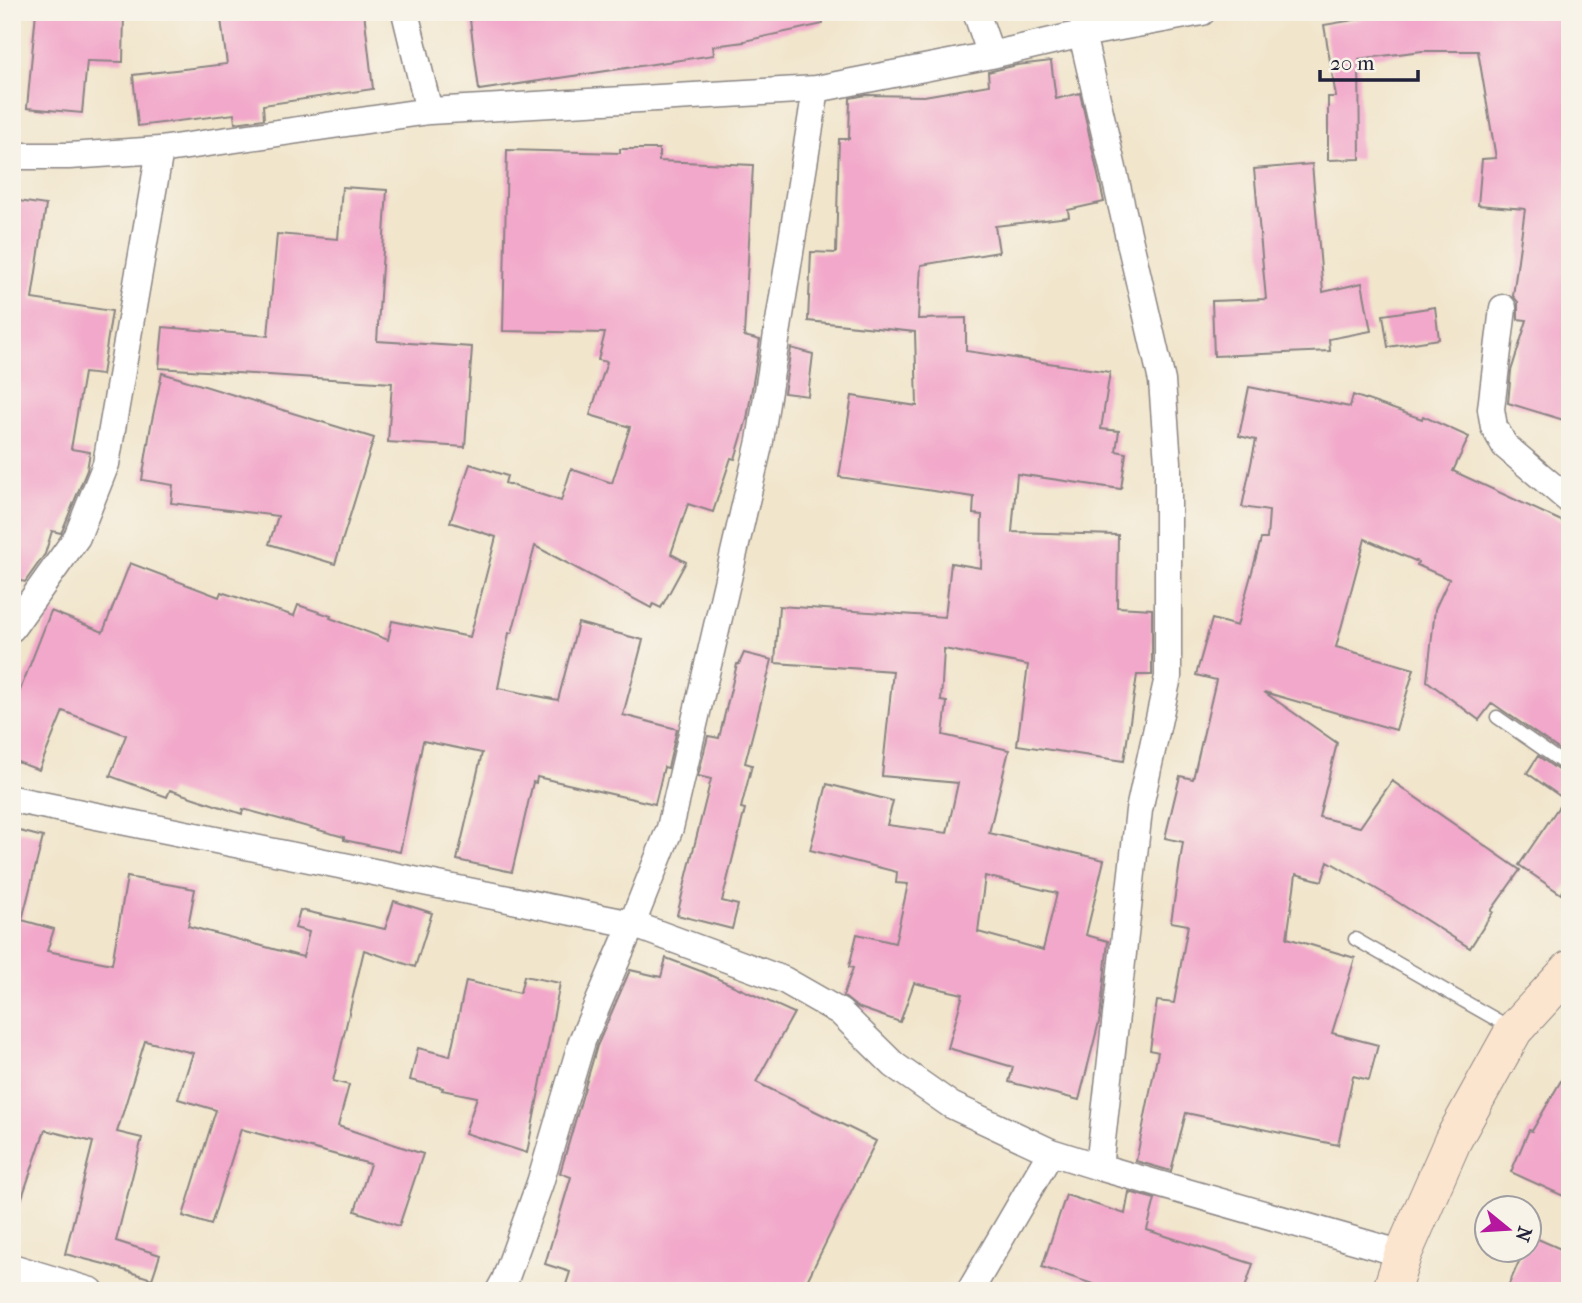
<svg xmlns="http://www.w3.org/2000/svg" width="1582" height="1303" font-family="'IM FELL French Canon',serif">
	<rect width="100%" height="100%" fill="#f7f3e8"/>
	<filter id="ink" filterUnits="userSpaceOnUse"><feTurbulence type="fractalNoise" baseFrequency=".0143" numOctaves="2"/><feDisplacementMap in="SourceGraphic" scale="14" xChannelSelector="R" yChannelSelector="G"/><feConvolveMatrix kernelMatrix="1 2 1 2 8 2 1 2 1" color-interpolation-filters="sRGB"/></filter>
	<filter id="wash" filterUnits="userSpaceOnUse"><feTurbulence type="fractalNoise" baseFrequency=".00686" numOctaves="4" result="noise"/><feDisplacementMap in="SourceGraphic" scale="28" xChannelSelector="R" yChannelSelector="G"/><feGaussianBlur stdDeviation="1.57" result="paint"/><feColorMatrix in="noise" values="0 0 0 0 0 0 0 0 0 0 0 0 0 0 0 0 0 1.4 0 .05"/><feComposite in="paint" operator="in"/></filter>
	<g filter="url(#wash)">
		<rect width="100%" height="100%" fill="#f1e5cb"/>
		<g id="blocks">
			<!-- building -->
			<path fill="#f2a8ca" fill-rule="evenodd" d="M 36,12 L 124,12 L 123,62 L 87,61 L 82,113 L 27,108 Z
				M 220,12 L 364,12 L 373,89 L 263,105 L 264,119 L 235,123 L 234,114 L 138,126 L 133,75 L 227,64 Z
				M 469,12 L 822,12 L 823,24 L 744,41 L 744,42 L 713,46 L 714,55 L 479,90 Z
				M 1360,12 L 1570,12 L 1570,422 L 1508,403 L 1511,371 L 1527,320 L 1518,319 L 1518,302 L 1513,296 L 1525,209 L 1478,205 L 1482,159 L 1496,158 L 1478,51 L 1422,51 L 1359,59 L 1360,159 L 1328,160 L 1328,97 L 1336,97 L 1324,25 L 1360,19 Z
				M 1051,61 L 1056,99 L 1080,93 L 1104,202 L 1068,210 L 1069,217 L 995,226 L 999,252 L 921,265 L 918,319 L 966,318 L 966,351 L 1110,372 L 1101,429 L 1119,431 L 1116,451 L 1126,453 L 1121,489 L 1017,474 L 1012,532 L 1118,535 L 1117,607 L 1152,609 L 1152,675 L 1137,675 L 1124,761 L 1017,745 L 1028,665 L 944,649 L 941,701 L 947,702 L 943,735 L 1009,750 L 989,833 L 1104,860 L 1086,935 L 1108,941 L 1100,1018 L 1079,1100 L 1009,1082 L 1013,1067 L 948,1048 L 963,994 L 914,983 L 900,1022 L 857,1007 L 843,996 L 853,968 L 849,967 L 857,934 L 895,943 L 908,884 L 896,883 L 897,872 L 810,850 L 827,784 L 893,801 L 887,825 L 947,833 L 958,783 L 882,776 L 893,671 L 775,663 L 779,606 L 945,617 L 951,563 L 981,568 L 982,515 L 973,514 L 974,497 L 839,477 L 852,396 L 917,406 L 915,332 L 808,321 L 811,252 L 836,253 L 839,139 L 849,139 L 850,98 L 866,95 L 924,96 L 989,85 L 988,72 L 1017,65 ZM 985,876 L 1057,893 L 1043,950 L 978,932 Z
				M 620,149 L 659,149 L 659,161 L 753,165 L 744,336 L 760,340 L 747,419 L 735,459 L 731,458 L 713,512 L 688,504 L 671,554 L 686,562 L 661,608 L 653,604 L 651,608 L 535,546 L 512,633 L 509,633 L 498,688 L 558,700 L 578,623 L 643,640 L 623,715 L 677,729 L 668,768 L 664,767 L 655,804 L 537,777 L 536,783 L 533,782 L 512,872 L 457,860 L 482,753 L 423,741 L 400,852 L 344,840 L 344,837 L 243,809 L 242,814 L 170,790 L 167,797 L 110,776 L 126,735 L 63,711 L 39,770 L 12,760 L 12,711 L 51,611 L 103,632 L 130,563 L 219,597 L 221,592 L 294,616 L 298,605 L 331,616 L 330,618 L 388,640 L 392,621 L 470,637 L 496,537 L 450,522 L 470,464 L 507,476 L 505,483 L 561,501 L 571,469 L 612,483 L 630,427 L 590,415 L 607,362 L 598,360 L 605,333 L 503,331 L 507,150 L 620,153 Z
				M 1312,164 L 1323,292 L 1362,283 L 1371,331 L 1329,339 L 1330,351 L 1214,356 L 1212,301 L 1266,299 L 1254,169 Z
				M 342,187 L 387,190 L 377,341 L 472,347 L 465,447 L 388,442 L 392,383 L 159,368 L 163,327 L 268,336 L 277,234 L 338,239 Z
				M 12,200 L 46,205 L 32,299 L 112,311 L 102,375 L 84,373 L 71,449 L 90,452 L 87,470 L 63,529 L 61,533 L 52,531 L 45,554 L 25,582 L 12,579 Z
				M 1435,307 L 1439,339 L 1388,347 L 1383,315 Z
				M 791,348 L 813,354 L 808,396 L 784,393 Z
				M 162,373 L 374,438 L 335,564 L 269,544 L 278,516 L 171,503 L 173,485 L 142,480 L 151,425 Z
				M 1249,387 L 1350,407 L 1353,395 L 1422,419 L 1423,416 L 1469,437 L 1453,471 L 1570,525 L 1570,757 L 1492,703 L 1479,720 L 1427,681 L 1435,609 L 1449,579 L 1417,565 L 1418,562 L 1365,539 L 1336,647 L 1414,669 L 1396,730 L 1264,692 L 1337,743 L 1319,817 L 1360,827 L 1392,781 L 1520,870 L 1491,911 L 1493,912 L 1470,948 L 1385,894 L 1328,861 L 1322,881 L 1296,874 L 1287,938 L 1355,958 L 1332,1033 L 1378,1045 L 1369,1080 L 1353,1076 L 1338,1145 L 1186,1113 L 1171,1171 L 1136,1161 L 1158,1052 L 1150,1050 L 1157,1001 L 1174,1003 L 1188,925 L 1171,922 L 1183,842 L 1165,838 L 1180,776 L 1193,779 L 1216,680 L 1196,675 L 1212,619 L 1237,626 L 1261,539 L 1267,539 L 1269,511 L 1242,507 L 1256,440 L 1239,436 Z
				M 744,653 L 772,660 L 745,763 L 752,765 L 741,808 L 745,809 L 722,901 L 738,905 L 732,929 L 677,915 L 711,779 L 698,776 L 708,736 L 719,738 L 737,664 L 739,664 Z
				M 1538,756 L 1565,775 L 1570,777 L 1570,880 L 1561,894 L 1519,865 L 1564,799 L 1527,773 Z
				M 12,829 L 43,837 L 22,920 L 54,929 L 47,951 L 112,964 L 127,877 L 195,889 L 188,926 L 303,957 L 309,932 L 295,928 L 300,910 L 385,929 L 394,901 L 432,913 L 415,967 L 364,950 L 333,1081 L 349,1085 L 338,1126 L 423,1154 L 399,1226 L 355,1211 L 370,1164 L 241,1129 L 211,1225 L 183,1216 L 216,1110 L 178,1099 L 193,1053 L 145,1041 L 117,1132 L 142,1138 L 116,1241 L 160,1255 L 152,1279 L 108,1265 L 65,1254 L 93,1142 L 45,1130 L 17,1212 L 12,1211 Z
				M 666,958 L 703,972 L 794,1013 L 756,1082 L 876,1141 L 802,1291 L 564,1291 L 570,1272 L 545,1264 L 571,1177 L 560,1173 L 597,1046 L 630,970 L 661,977 Z
				M 524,976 L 560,983 L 527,1153 L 465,1133 L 477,1097 L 442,1090 L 443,1088 L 410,1080 L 418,1048 L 450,1056 L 466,981 L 520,993 Z
				M 1570,1065 L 1570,1199 L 1511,1172 L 1529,1130 L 1532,1131 Z
				M 1129,1192 L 1155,1199 L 1147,1230 L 1253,1264 L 1244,1291 L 1097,1291 L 1099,1286 L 1042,1267 L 1066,1195 L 1125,1214 Z
				M 1531,1236 L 1570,1253 L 1570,1291 L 1506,1291 L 1524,1250 L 1530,1250 Z"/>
		</g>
	</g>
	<g filter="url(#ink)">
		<use href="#blocks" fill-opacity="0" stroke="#8a8483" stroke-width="2"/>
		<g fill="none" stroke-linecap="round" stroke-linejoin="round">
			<defs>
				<path id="service" d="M 1497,717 L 1570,768
					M 1355,939 L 1511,1028"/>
				<path id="minor" d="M 405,12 L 429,111
					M 976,12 L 991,55
					M 1082,34 L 1162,381 L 1168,462 L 1168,677 L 1139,810 L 1099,1167
					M 12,156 L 69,156 L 160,150 L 429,111 L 816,89 L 991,55 L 1082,34 L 1202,12
					M 1503,308 L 1491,409 L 1494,427 L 1505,446 L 1570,501
					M 12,628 L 77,537 L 106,464 L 160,150
					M 12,799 L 632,924 L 784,980 L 840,1012 L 894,1065 L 951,1105 L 1051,1152 L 1099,1167 L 1403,1254
					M 12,1267 L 91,1291
					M 499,1291 L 505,1280 L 540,1183 L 582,1041 L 632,924 L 670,828 L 760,441 L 816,89
					M 970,1291 L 1051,1152"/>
				<path id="secondary" d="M 1391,1291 L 1403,1254 L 1453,1140 L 1514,1030 L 1570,969"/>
			</defs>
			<!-- service casing -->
			<use href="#service" stroke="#8a8483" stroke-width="15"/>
			<!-- minor casing -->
			<use href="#minor" stroke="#8a8483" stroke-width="29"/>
			<!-- secondary casing -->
			<use href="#secondary" stroke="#8a8483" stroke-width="39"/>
			<!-- service -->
			<use href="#service" stroke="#fff" stroke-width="12"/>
			<!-- minor -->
			<use href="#minor" stroke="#fff" stroke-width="26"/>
			<!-- secondary -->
			<use href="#secondary" stroke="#fce5cf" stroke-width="37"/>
		</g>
	</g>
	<!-- margin -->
	<rect width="1582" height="1303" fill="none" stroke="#f7f3e8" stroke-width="42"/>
	<!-- north arrow -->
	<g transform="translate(1508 1229) rotate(108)"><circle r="33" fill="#f7f3e8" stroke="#a29fa3" stroke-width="2"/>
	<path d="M0-5L12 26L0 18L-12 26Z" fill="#b5179e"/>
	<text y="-10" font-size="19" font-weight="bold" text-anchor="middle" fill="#22223b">N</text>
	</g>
	<!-- scale -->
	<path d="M1320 70v10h98v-10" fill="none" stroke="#22223b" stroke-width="3.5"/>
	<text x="1330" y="70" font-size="21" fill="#22223b" stroke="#f7f3e8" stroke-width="5" paint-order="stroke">20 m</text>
</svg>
